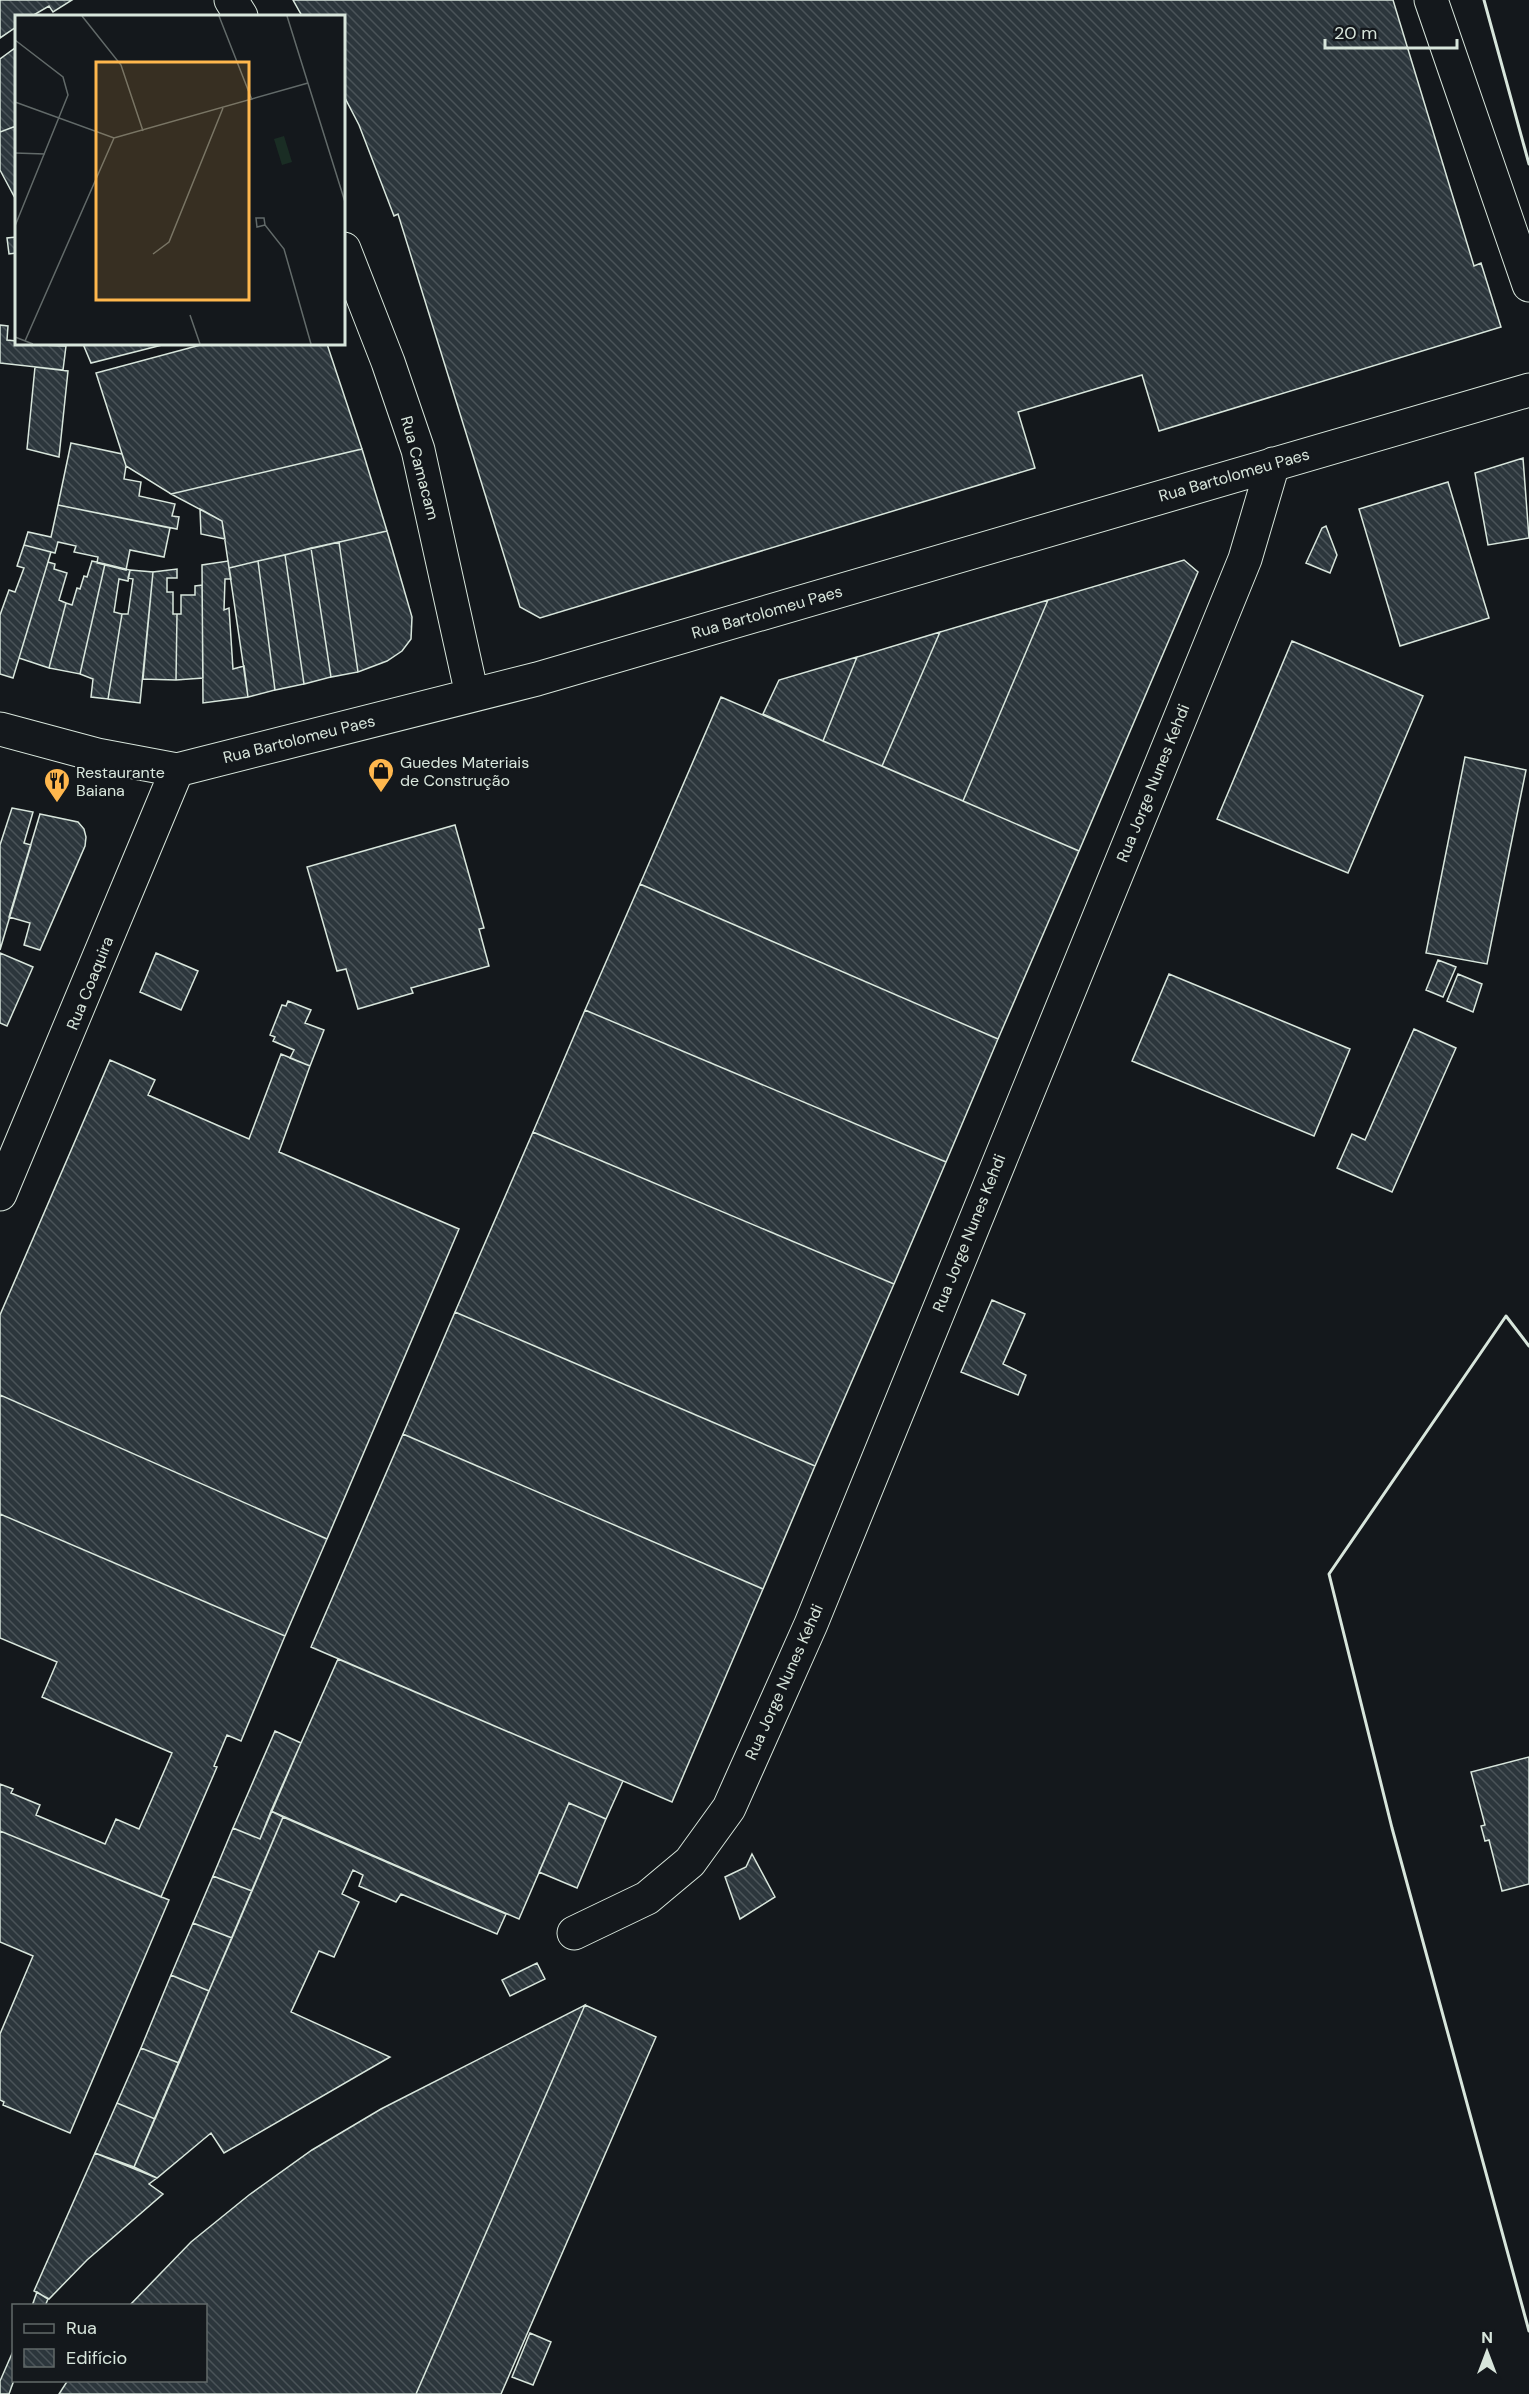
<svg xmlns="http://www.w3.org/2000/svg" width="1529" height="2394" font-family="'DM Sans',sans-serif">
	<defs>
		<pattern id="building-back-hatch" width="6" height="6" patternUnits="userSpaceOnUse" patternTransform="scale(1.5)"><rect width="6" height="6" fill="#2c363c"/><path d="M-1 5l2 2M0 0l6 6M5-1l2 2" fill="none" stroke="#4a5358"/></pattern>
	</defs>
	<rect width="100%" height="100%" fill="#14181c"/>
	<!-- building -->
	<path fill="url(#building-back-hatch)" stroke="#d8e6dc" stroke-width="1.5" d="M 0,0 L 72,0 L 53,12 L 49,6 L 32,16 L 16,16 L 16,27 L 0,38 Z
		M 293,0 L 1393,0 L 1474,266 L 1481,263 L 1501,327 L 1159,431 L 1142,375 L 1018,412 L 1035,468 L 540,618 L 520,607 L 398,214 L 394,216 L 359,125 L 344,96 L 344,16 L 302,16 Z
		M 15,48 L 16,126 L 0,132 L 0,59 Z
		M 16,126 L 16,200 L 0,170 L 0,132 Z
		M 16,237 L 16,253 L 9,254 L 7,238 Z
		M 0,325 L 8,326 L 7,340 L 16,341 L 16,344 L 66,346 L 63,370 L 0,363 Z
		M 83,344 L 166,344 L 91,363 Z
		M 204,344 L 327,344 L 362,449 L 171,494 L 126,466 L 96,373 Z
		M 35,367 L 68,371 L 59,457 L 27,449 Z
		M 71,443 L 122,454 L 126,466 L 124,479 L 141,482 L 139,496 L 175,504 L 172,516 L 179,517 L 177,529 L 58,505 Z
		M 362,449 L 387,531 L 258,561 L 229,568 L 222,521 L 171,494 Z
		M 1523,458 L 1529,538 L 1488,545 L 1475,473 Z
		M 1448,482 L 1489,618 L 1400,646 L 1359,509 Z
		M 58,505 L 170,528 L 164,557 L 130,550 L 126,570 L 97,563 L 98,557 L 74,552 L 76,546 L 58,542 L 55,553 L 24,545 L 28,532 L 51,537 Z
		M 200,509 L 222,521 L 225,539 L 201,534 Z
		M 1326,526 L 1337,555 L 1330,573 L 1306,563 L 1322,528 Z
		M 387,531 L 412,617 L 411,639 L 402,651 L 387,661 L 358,672 L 339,542 Z
		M 339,542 L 358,672 L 331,677 L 311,548 Z
		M 24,545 L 51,552 L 13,678 L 0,674 L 0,615 L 9,590 L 15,592 L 24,568 L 17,566 Z
		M 311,548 L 331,677 L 304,684 L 285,555 Z
		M 285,555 L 304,684 L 275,690 L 258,561 Z
		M 1184,560 L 1198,572 L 1079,851 L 963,801 L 1048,600 Z
		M 92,561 L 105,564 L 80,674 L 49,668 L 66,603 L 72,605 L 77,588 L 80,589 L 84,576 L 87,577 Z
		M 228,561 L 231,579 L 225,579 L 224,610 L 229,608 L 233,669 L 244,666 L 248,697 L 203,703 L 202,565 Z
		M 258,561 L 275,690 L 248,697 L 229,568 Z
		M 48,562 L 55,564 L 54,569 L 67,573 L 59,600 L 66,603 L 49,668 L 19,658 Z
		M 105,564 L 130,570 L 128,581 L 119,579 L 114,612 L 122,614 L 108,699 L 91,697 L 93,679 L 80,674 Z
		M 177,569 L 177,578 L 167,578 L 167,592 L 173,592 L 173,614 L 177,614 L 176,680 L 143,679 L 153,572 Z
		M 130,570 L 153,572 L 140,703 L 108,699 L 122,614 L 128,614 L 133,579 L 128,578 Z
		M 202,585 L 203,678 L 176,680 L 177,614 L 181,614 L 181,595 L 195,595 L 195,586 Z
		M 1048,600 L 963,801 L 882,766 L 940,632 Z
		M 940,632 L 882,766 L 823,741 L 857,657 Z
		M 1292,641 L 1423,696 L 1348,873 L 1217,819 Z
		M 857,657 L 823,741 L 763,714 L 779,680 Z
		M 721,697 L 1079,851 L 998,1039 L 640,884 Z
		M 1465,757 L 1526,770 L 1487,964 L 1426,953 Z
		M 12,808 L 33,812 L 24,843 L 31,845 L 0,950 L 0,845 Z
		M 40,814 L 78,822 L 84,829 L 86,837 L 85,846 L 40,950 L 24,945 L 30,923 L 9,917 Z
		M 455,825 L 484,928 L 479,929 L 489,966 L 411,988 L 413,993 L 358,1009 L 346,969 L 337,971 L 307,867 Z
		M 640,884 L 998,1039 L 946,1162 L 585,1010 Z
		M 0,953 L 33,967 L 7,1026 L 0,1023 Z
		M 156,953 L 198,971 L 181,1010 L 140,992 Z
		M 1438,960 L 1456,967 L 1443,997 L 1426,990 Z
		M 1169,974 L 1350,1049 L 1314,1136 L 1132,1061 Z
		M 1458,974 L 1482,984 L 1473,1012 L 1447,1001 Z
		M 288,1001 L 311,1010 L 305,1023 L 324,1030 L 310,1066 L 290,1058 L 294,1050 L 273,1041 L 275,1037 L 270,1035 L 282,1005 L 286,1006 Z
		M 585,1010 L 946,1162 L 894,1284 L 533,1132 Z
		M 1414,1029 L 1456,1048 L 1392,1192 L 1337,1168 L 1352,1134 L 1365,1140 Z
		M 281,1054 L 310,1066 L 279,1152 L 459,1229 L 327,1539 L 0,1395 L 0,1315 L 110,1060 L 155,1080 L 148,1095 L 249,1139 Z
		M 533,1132 L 894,1284 L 815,1466 L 455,1312 Z
		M 992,1300 L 1025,1314 L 1003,1364 L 1026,1375 L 1018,1395 L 961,1372 Z
		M 455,1312 L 815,1466 L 763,1589 L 403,1434 Z
		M 0,1395 L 327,1539 L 285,1636 L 0,1514 Z
		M 403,1434 L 763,1589 L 672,1802 L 311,1647 Z
		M 0,1514 L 285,1636 L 241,1741 L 227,1735 L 214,1766 L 217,1767 L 161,1897 L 0,1831 L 0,1784 L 13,1789 L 11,1793 L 40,1805 L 36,1815 L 105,1844 L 116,1819 L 139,1829 L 172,1753 L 42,1697 L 57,1662 L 0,1638 Z
		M 338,1659 L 623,1781 L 606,1819 L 569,1803 L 519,1919 L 271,1811 Z
		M 275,1731 L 301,1743 L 260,1839 L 233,1828 Z
		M 1529,1757 L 1529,1884 L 1502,1891 L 1489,1840 L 1485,1841 L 1481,1826 L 1485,1825 L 1471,1772 Z
		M 569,1803 L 606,1819 L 577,1888 L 539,1872 Z
		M 271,1811 L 283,1817 L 252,1891 L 213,1876 L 233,1828 L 260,1839 Z
		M 283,1817 L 506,1914 L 497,1934 L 401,1894 L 396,1902 L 359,1886 L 363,1875 L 353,1870 L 342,1894 L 359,1902 L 334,1957 L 319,1951 L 291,2012 L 390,2057 L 224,2153 L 211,2133 L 157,2178 L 134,2167 Z
		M 0,1831 L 169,1900 L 70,2133 L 3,2105 L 4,2102 L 0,2100 L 0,2034 L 33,1956 L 0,1942 Z
		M 752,1854 L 775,1897 L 740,1919 L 725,1877 L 746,1867 Z
		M 213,1876 L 252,1891 L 232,1938 L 193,1923 Z
		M 193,1923 L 232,1938 L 209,1991 L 171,1975 Z
		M 537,1963 L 545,1979 L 510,1996 L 502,1980 Z
		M 171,1975 L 209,1991 L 179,2063 L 141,2048 Z
		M 585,2005 L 656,2037 L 501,2394 L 416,2394 Z
		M 585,2005 L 416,2394 L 59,2394 L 68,2380 L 206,2380 L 206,2306 L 129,2306 L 191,2242 L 249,2195 L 312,2150 L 381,2109 Z
		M 141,2048 L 179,2063 L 155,2119 L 117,2103 Z
		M 117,2103 L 155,2119 L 134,2167 L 95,2153 Z
		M 95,2153 L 157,2178 L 149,2184 L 163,2194 L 87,2260 L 49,2299 L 34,2291 Z
		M 37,2292 L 48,2299 L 45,2306 L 32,2306 Z
		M 530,2333 L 551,2342 L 533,2385 L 512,2377 Z
		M 14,2349 L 14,2380 L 9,2394 L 0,2394 L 0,2381 Z"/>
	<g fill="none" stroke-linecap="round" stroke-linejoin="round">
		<defs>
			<path id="minor" d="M 231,0 L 241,16
				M 1431,0 L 1529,285
				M 344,249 L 388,362 L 418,450 L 472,695
				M 0,729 L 97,755 L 177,770 L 537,679 L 1529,390
				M 0,1194 L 177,770
				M 574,1933 L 647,1898 L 690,1862 L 729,1808 L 811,1624 L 1245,559 L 1273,464"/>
		</defs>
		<!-- minor casing -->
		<use href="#minor" stroke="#d8e6dc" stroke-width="35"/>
		<!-- minor -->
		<use href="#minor" stroke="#14181c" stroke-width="33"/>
		<!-- wall -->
		<path stroke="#d8e6dc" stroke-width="3" d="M 1484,0 L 1529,164
			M 1529,1346 L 1506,1316 L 1329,1574 L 1392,1828 L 1529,2331"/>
	</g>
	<!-- icons -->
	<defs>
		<symbol id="shop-pin" viewBox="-11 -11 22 30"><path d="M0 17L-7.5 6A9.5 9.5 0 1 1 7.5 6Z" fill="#ffb74d" stroke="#14181c"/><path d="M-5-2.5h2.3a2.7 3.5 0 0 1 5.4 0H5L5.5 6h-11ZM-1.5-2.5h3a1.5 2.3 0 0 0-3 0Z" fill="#111"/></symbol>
		<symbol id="restaurant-pin" viewBox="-11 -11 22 30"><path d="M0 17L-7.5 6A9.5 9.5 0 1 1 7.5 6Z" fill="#ffb74d" stroke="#14181c"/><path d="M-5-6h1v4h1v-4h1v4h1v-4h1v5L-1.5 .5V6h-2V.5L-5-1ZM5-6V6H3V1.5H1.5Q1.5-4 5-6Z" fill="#111"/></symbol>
	</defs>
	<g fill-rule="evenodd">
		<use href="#shop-pin" x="366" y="756" width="30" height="40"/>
		<use href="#restaurant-pin" x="42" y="766" width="30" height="40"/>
	</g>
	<g text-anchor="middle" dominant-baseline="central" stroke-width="4.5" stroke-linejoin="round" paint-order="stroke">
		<!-- street labels -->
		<g font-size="16" fill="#d8e6dc" stroke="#14181c">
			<text transform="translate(420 468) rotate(75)">Rua Camacam</text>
			<text transform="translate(1234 475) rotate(-16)">Rua Bartolomeu Paes</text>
			<text transform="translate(767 612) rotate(-16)">Rua Bartolomeu Paes</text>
			<text transform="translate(299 739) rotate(-14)">Rua Bartolomeu Paes</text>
			<text transform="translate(1153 783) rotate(-68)">Rua Jorge Nunes Kehdi</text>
			<text transform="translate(90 983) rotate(-68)">Rua Coaquira</text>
			<text transform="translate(969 1233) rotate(-68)">Rua Jorge Nunes Kehdi</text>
			<text transform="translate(784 1682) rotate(-66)">Rua Jorge Nunes Kehdi</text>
		</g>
		<!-- poi labels -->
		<g font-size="16" fill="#d8e6dc" stroke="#14181c" text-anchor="start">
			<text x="400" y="762">Guedes Materiais<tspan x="400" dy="18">de Construção</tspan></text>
			<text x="76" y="772">Restaurante<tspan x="76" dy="18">Baiana</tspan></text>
		</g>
	</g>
	<!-- overview -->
	<g transform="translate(15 15)">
		<rect width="330" height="330" fill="#14181c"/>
		<path d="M 269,121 L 277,147 L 267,150 L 259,124 Z" fill="#1a2d24"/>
		<path fill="none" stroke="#626a69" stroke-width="1.5" d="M 67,1 L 106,50 L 128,116M 204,1 L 237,85M 272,1 L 330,187M 0,25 L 48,62 L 53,80 L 0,211M 0,87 L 99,123 L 293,68M 0,138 L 30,139M 250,210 L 242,212 L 241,203 L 249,203 L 250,210 L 269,234 L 296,329M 138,239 L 154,227 L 208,93M 175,300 L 185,329M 0,322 L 18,329M 10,326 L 99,123"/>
		<path fill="#ffb74d" fill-opacity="0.15" stroke="#ffb74d" stroke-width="3" d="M 81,47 L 234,47 L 234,285 L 81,285 Z"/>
		<rect width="330" height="330" fill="none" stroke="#d8e6dc" stroke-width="3"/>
	</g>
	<!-- legend -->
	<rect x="12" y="2304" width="195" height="78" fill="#14181c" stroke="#626a69" stroke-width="1.5"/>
	<rect x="24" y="2324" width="30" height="9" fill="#14181c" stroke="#626a69" stroke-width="1.5"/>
	<text x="66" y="2334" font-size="18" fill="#d8e6dc">Rua</text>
	<rect x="24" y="2349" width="30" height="18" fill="url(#building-back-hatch)" stroke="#626a69" stroke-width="1.5"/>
	<text x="66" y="2364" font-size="18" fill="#d8e6dc">Edifício</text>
	<!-- north arrow -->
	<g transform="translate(1487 2352)" stroke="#14181c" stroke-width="4.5" paint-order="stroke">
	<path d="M0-4.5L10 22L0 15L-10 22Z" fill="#d8e6dc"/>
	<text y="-9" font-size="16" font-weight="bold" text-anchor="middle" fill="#d8e6dc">N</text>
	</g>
	<!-- scale -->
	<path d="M1325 39v9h132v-9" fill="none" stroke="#d8e6dc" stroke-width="3"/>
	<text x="1334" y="39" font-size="18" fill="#d8e6dc" stroke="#14181c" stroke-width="4.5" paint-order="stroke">20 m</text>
</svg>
